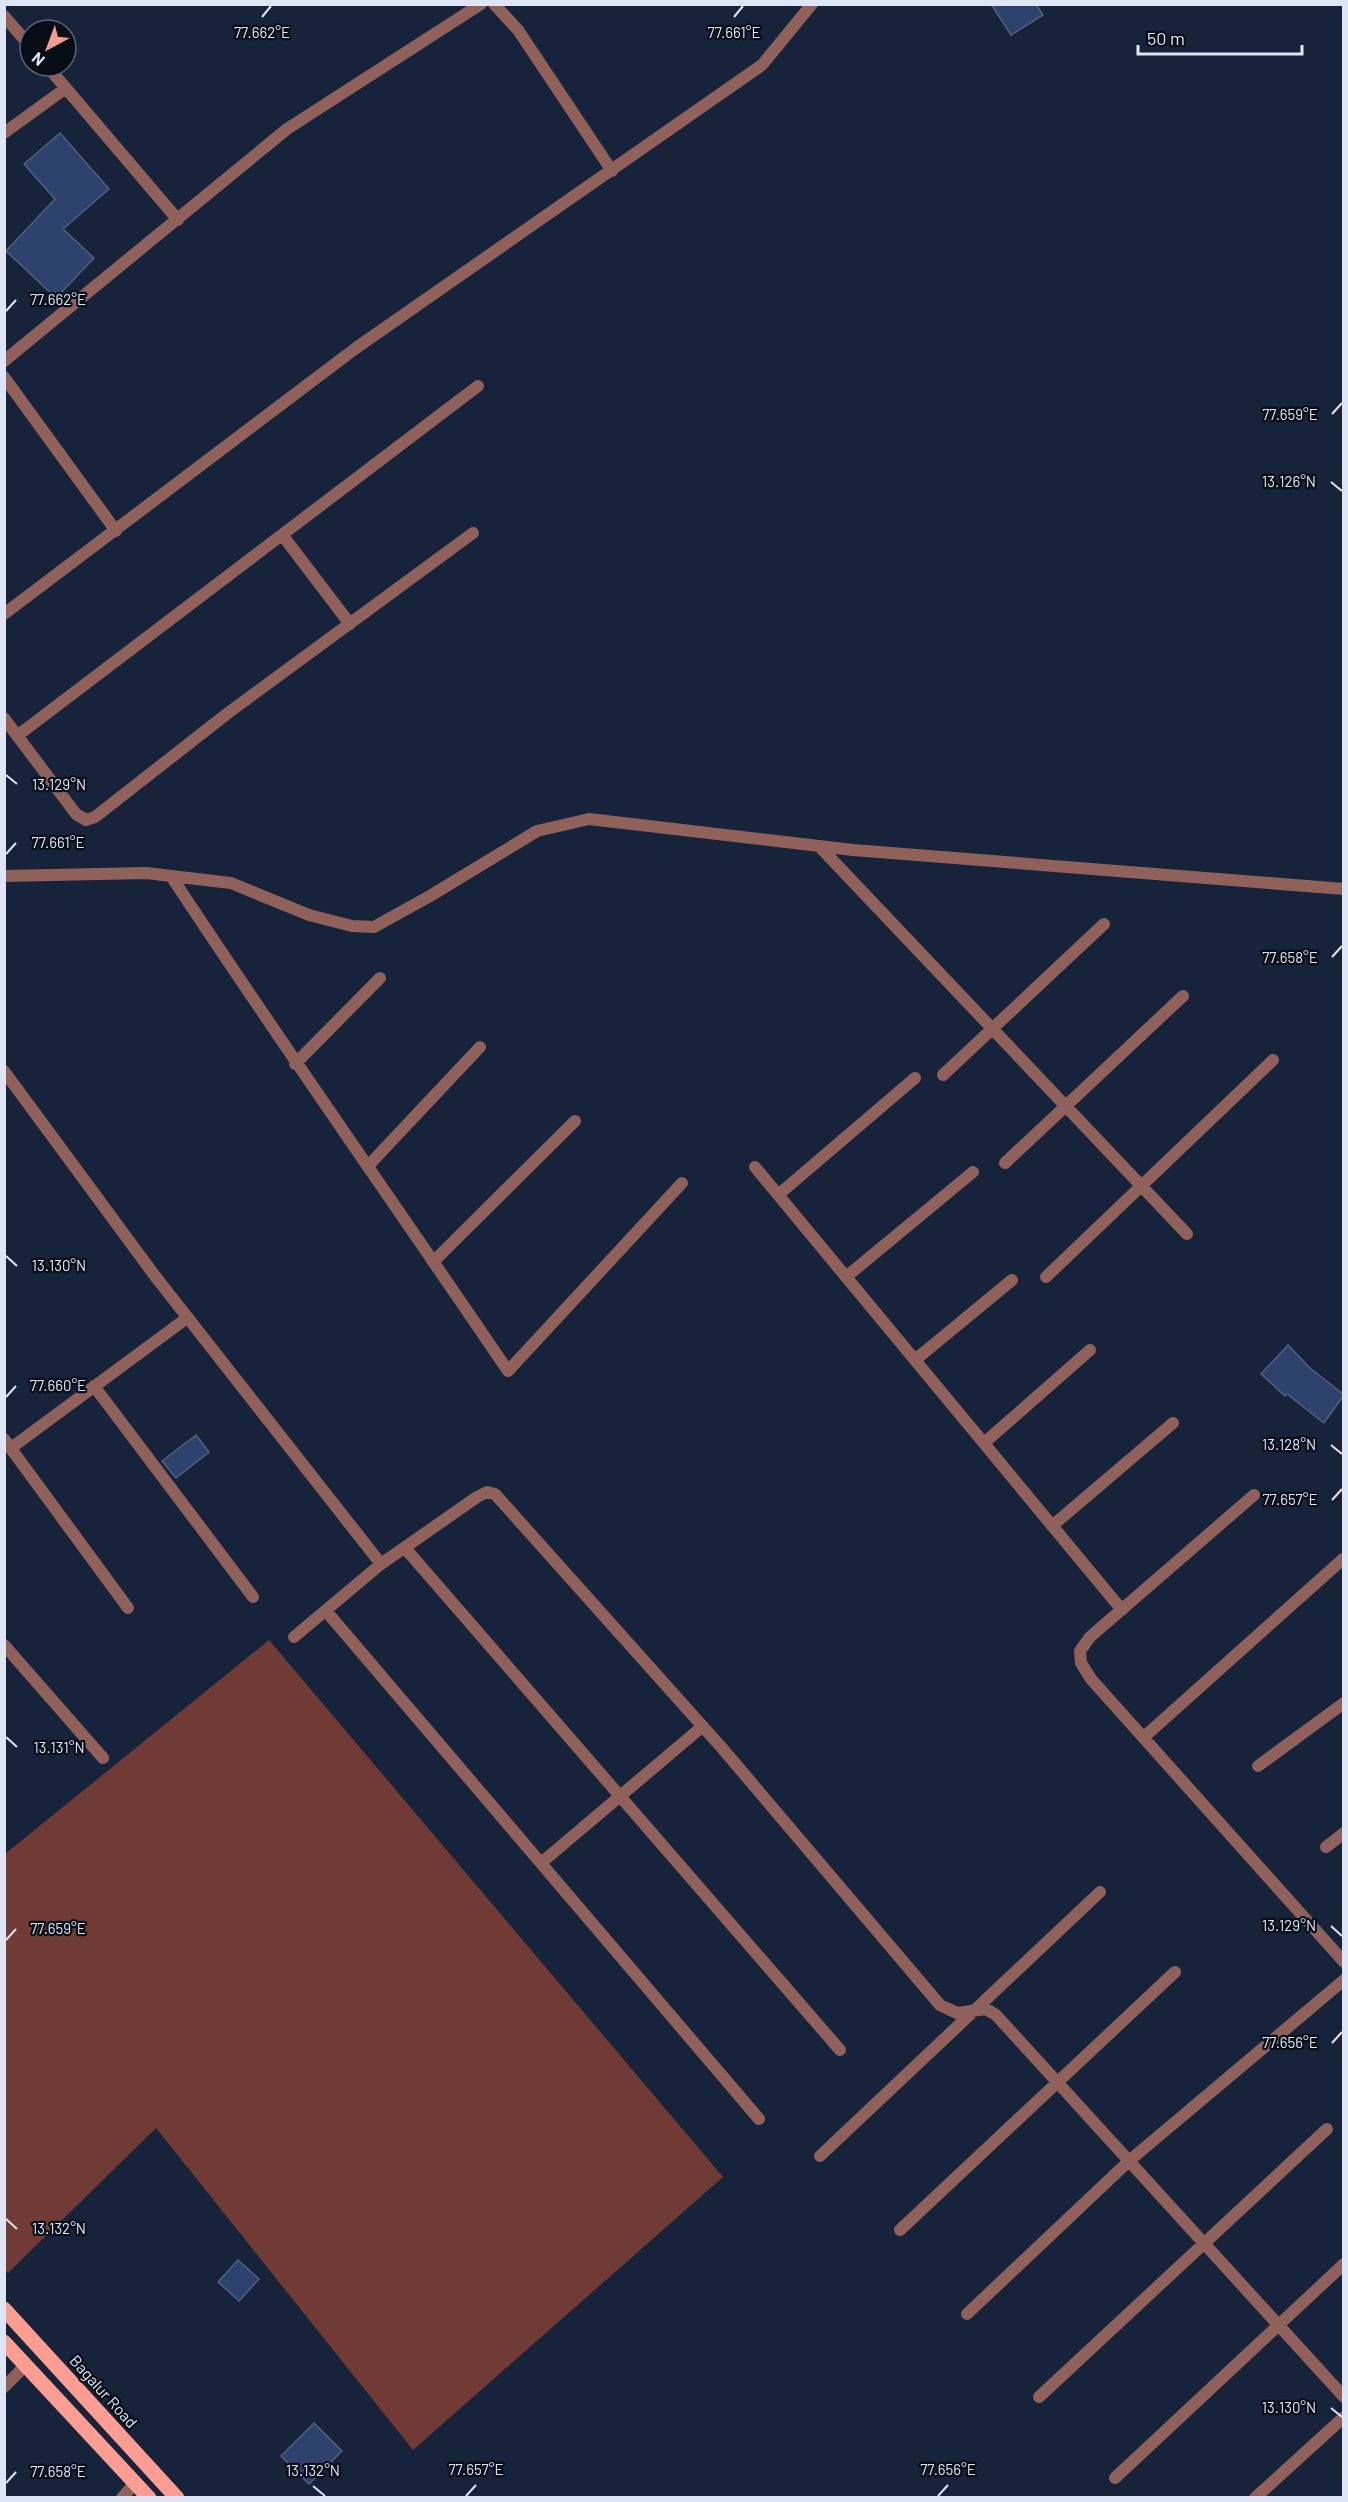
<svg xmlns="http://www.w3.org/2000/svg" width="1348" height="2502" font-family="Barlow,sans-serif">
	<rect width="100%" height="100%" fill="#17233a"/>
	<!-- forest -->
	<path fill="#713b35" d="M 269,1640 L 723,2177 L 413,2450 L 156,2128 L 8,2273 L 5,2269 L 5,1854 Z"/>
	<!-- building -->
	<path fill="#2d436d" stroke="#52607c" stroke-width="1.5" d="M 991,4 L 1036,4 L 1043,15 L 1011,35 Z
		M 60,133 L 109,189 L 63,229 L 94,258 L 56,298 L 6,251 L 55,199 L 24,164 Z
		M 1288,1345 L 1310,1368 L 1344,1395 L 1324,1423 L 1287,1394 L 1285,1396 L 1261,1374 Z
		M 196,1435 L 209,1452 L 176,1478 L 162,1461 Z
		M 238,2260 L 259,2279 L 239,2301 L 218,2282 Z
		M 314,2423 L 342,2451 L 309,2484 L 281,2456 Z"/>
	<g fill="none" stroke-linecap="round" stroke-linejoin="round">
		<!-- street -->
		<path stroke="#90615b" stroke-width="12" d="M 494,4 L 518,30 L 612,171
			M 4,16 L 30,46
			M 47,66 L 178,220
			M 4,133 L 66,88
			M 4,361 L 287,129 L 481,4
			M 4,377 L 116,531
			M 283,536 L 350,624
			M 4,614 L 356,348 L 762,65 L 812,4
			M 4,718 L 76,814 L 86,820 L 95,817 L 228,713 L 473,533
			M 17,736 L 478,386
			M 819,846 L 1187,1234
			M 4,876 L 146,873 L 231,883 L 309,915 L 352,926 L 374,927 L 430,896 L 537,831 L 589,819 L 853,850 L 1344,889
			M 171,876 C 281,1043 396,1206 508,1371 L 682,1183
			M 295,1064 L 380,978
			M 4,1071 L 155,1276 L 381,1564
			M 943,1075 L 1104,924
			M 1005,1163 L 1183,996
			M 368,1166 L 480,1047
			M 755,1167 L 1122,1610
			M 778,1195 L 915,1078
			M 433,1262 L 575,1121
			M 846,1277 L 973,1172
			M 1046,1277 L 1273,1060
			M 915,1360 L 1012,1280
			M 94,1386 L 253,1597
			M 4,1439 L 128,1608
			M 984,1443 L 1090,1350
			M 11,1448 L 187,1318
			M 1254,1495 L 1090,1637 L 1080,1651 L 1081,1663 L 1091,1679 L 1344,1962
			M 1052,1526 L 1173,1423
			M 405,1548 L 840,2050
			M 326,1611 L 759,2119
			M 294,1637 L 381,1564 L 477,1497 L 487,1492 L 495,1494 L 722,1748 L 940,2005 L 957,2013 L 986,2009 L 996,2015 L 1344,2397
			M 4,1645 L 103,1758
			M 1144,1737 L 1343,1559
			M 1258,1766 L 1344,1703
			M 1326,1847 L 1344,1833
			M 541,1863 L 703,1726
			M 820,2156 L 1100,1892
			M 900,2230 L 1175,1972
			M 967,2314 L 1129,2161 L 1344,1980
			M 4,2387 L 26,2365
			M 1039,2397 L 1327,2129
			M 1115,2478 L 1344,2264
			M 122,2498 L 135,2483
			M 1255,2498 L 1344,2417"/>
		<!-- primary -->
		<path stroke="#fe9e93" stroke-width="15" d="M 4,2309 L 177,2498
			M 4,2342 L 149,2498"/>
	</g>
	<!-- ticks -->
	<path fill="none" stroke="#dee6f6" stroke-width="2" d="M 262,17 L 271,6M 734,17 L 743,6M 6,311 L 16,300M 1332,414 L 1342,403M 1331,482 L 1342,491M 6,775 L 17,784M 6,854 L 16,843M 1332,957 L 1342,946M 6,1256 L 17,1266M 6,1397 L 16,1386M 1331,1445 L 1342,1454M 1332,1500 L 1342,1489M 6,1737 L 17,1747M 1331,1926 L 1342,1936M 6,1940 L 16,1929M 1332,2043 L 1342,2032M 6,2219 L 17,2229M 1331,2408 L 1342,2417M 6,2483 L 16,2472M 313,2486 L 325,2496M 466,2496 L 476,2485M 938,2496 L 948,2485"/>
	<g text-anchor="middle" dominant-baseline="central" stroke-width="4.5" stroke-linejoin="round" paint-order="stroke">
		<!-- street labels -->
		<g font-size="16" fill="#dee6f6" stroke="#070d17">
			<text transform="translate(104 2391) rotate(48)">Bagalur Road</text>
		</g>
	</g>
	<g font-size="15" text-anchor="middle" fill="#dee6f6" stroke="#070d17" stroke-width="4.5" stroke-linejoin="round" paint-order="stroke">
		<text x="262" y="38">77.662°E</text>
		<text x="734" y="38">77.661°E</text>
		<text x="58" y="305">77.662°E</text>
		<text x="1290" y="420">77.659°E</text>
		<text x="1289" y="487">13.126°N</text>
		<text x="59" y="790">13.129°N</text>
		<text x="58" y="848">77.661°E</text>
		<text x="1290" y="963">77.658°E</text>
		<text x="59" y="1271">13.130°N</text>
		<text x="58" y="1391">77.660°E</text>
		<text x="1289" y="1450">13.128°N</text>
		<text x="1290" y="1505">77.657°E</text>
		<text x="59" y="1753">13.131°N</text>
		<text x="1289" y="1931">13.129°N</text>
		<text x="58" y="1934">77.659°E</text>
		<text x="1290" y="2048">77.656°E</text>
		<text x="59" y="2234">13.132°N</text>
		<text x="1289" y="2413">13.130°N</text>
		<text x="476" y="2475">77.657°E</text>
		<text x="948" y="2475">77.656°E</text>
		<text x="313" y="2476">13.132°N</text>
		<text x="58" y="2477">77.658°E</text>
	</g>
	<!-- border -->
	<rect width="1348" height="2502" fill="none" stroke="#dee6f6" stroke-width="12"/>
	<!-- north arrow -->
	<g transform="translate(48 48) rotate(221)"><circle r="28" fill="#070d17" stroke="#5d6470" stroke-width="1.5"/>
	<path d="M0-4.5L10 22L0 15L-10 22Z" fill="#f59c91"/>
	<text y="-9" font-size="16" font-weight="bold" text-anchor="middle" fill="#dee6f6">N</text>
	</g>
	<!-- scale -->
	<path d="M1138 45v9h164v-9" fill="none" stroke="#dee6f6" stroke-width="3"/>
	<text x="1147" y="45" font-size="18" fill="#dee6f6" stroke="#070d17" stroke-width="4.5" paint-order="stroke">50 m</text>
</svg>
